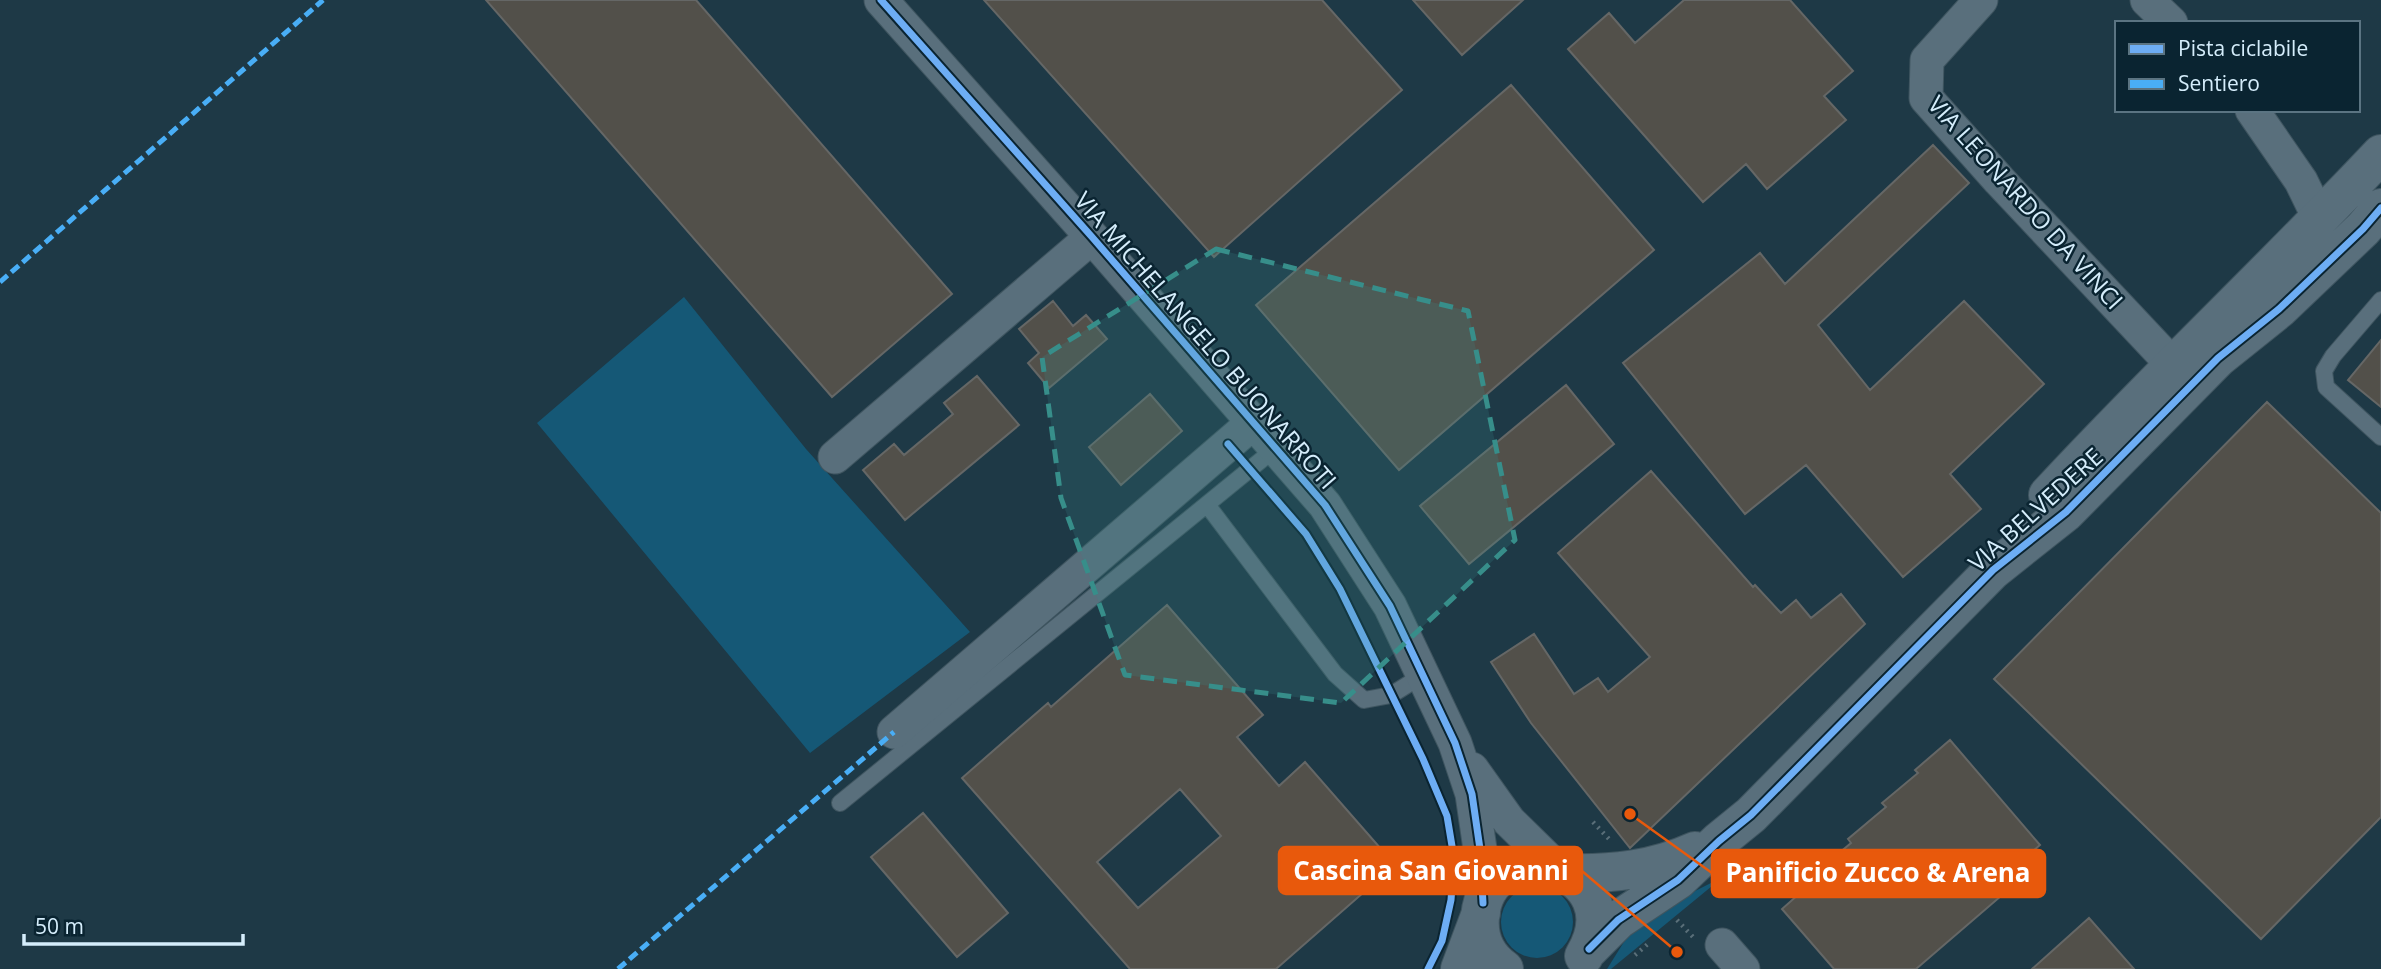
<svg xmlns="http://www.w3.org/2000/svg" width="2381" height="969" font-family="'Open Sans',sans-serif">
	<rect width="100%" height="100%" fill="#1e3946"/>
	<!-- green -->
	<path fill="#155876" d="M 684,297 L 806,449 L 970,632 L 810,753 L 537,423 Z
		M 1723,877 L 1611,969 L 1607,969 L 1627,937 L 1681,898 Z
		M1501 922a36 36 0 1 1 72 0a36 36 0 1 1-72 0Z"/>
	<!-- building -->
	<path fill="#52504a" stroke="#656766" stroke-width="2" fill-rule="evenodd" d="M 486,0 L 696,0 L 952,294 L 832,397 Z
		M 984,0 L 1322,0 L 1402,90 L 1214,257 Z
		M 1413,0 L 1523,0 L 1462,55 Z
		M 1684,0 L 1790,0 L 1853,71 L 1824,96 L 1846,120 L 1767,189 L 1746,164 L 1703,202 L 1568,49 L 1609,13 L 1635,43 Z
		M 1511,85 L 1654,250 L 1399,470 L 1256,305 Z
		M 1933,145 L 1969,183 L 1818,325 L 1870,390 L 1964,301 L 2044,384 L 1950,474 L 1981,509 L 1903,577 L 1806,465 L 1745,514 L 1623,363 L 1760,253 L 1785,284 Z
		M 1053,301 L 1073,326 L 1086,315 L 1107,339 L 1049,388 L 1028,363 L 1039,353 L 1019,329 Z
		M 2381,340 L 2381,407 L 2348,380 Z
		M 977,376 L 1019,425 L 905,520 L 863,470 L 894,444 L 904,455 L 953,414 L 944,403 Z
		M 1566,385 L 1614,444 L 1469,564 L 1420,506 Z
		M 1150,394 L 1182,431 L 1121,485 L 1089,447 Z
		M 2267,402 L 2381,513 L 2381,817 L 2261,939 L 1994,679 Z
		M 1651,471 L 1753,587 L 1755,585 L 1781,613 L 1796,600 L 1811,618 L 1841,594 L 1865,624 L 1630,848 L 1531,723 L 1491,662 L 1534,634 L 1574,694 L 1598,678 L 1608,692 L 1650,657 L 1558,553 Z
		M 1167,605 L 1263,715 L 1237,737 L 1279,786 L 1305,762 L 1395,865 L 1276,969 L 1130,969 L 962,778 L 1048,703 L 1051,707 ZM 1180,789 L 1221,836 L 1138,908 L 1097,862 Z
		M 1950,740 L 2040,845 L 2006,874 L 2015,884 L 1916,969 L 1834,969 L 1782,909 L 1817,878 L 1814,874 L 1851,843 L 1848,839 L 1886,807 L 1882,803 L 1918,773 L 1915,770 Z
		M 923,813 L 1008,913 L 957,957 L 871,857 Z
		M 2089,918 L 2134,969 L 2032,969 Z"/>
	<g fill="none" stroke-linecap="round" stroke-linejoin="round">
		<defs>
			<path id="service" d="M 2381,300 L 2333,356 L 2324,371 L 2326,387 L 2381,437
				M 1208,506 L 1335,674 L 1364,700 L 1391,695 L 1423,675
				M 840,803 L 1276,448"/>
			<path id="minor" d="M 881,0 L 1092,237 L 1325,505 L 1390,606 L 1455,743 L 1472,794 L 1480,849 L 1483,903
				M 1981,0 L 1927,60 L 1926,98 L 1999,180 L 2173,365
				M 2147,0 L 2171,23
				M 2252,110 L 2301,181 L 2319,218
				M 835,457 L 1092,237
				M 894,732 L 1254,422
				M 1472,769 L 1509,821 L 1558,869
				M 1722,945 L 1743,969"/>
			<path id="tertiary" d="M 2048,495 C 2156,378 2272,270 2381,154
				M 1567,873 C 1612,874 1653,870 1695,851
				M 1589,949 L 1618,920 L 1678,880 L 1719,841 L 1751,815 L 1993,570 L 2066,512 L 2218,358 L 2279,309 L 2363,229 L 2381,208
				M 1460,969 L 1481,913
				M 1504,969 C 1487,957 1478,938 1480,917 C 1488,826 1637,868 1584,956"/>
		</defs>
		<!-- service casing -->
		<use href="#service" stroke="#3f5560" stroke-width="18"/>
		<!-- minor casing -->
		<use href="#minor" stroke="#3f5560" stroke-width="35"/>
		<!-- tertiary casing -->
		<use href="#tertiary" stroke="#3f5560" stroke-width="40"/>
		<!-- path -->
		<path stroke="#5a6f79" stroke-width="4.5" stroke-dasharray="2 5" stroke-linecap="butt" d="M 1593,822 L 1609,839
			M 1677,920 L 1693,937
			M 1635,955 L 1649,943"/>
		<!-- service -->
		<use href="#service" stroke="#596f7c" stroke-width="16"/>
		<!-- minor -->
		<use href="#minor" stroke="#596f7c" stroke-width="33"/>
		<!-- tertiary -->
		<use href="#tertiary" stroke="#596f7c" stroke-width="38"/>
		<!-- quiet -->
		<path stroke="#49aef6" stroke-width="5" stroke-dasharray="10 5" stroke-linecap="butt" d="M 0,282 L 323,0
			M 618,969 L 894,732"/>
		<defs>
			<path id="cycleway" d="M 881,0 L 1092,237 L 1325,505 L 1390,606 L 1455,743 L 1472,794 L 1480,849 L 1483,903
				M 1228,444 L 1306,534 L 1340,589 L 1423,759 L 1447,816 L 1454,858 L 1451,900 L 1442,941 L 1428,969
				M 1589,949 L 1618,920 L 1678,880 L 1719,841 L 1751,815 L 1993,570 L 2066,512 L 2218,358 L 2279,309 L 2363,229 L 2381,208"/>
		</defs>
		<!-- cycleway casing -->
		<use href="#cycleway" stroke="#0a2431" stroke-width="11"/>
		<!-- cycleway -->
		<use href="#cycleway" stroke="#6dadf4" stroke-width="7"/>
	</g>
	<!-- marked area -->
	<path fill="#378e8a" fill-opacity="0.2" stroke="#378e8a" stroke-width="5" stroke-dasharray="14 9" stroke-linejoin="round" d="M 1216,249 L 1468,311 L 1515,540 L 1341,703 L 1125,675 L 1061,498 L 1042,357 Z"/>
	<g text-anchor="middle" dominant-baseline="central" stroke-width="5" stroke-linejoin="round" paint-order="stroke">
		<!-- street labels -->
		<g font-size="24" fill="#d5edfb" stroke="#0a2431">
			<text transform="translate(2026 202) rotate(48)">VIA LEONARDO DA VINCI</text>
			<text transform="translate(1206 340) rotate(49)">VIA MICHELANGELO BUONARROTI</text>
			<text transform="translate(2035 509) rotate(-42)">VIA BELVEDERE</text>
		</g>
	</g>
	<!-- callouts -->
	<path fill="none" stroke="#e8590c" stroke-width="2.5" d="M1677 952L1582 871M1630 814L1712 873"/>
	<g fill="#e8590c" stroke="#0a2431" stroke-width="2.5">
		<circle cx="1677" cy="952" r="7"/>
		<circle cx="1630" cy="814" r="7"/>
	</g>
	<g fill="#e8590c" stroke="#e8590c" stroke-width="2.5">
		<rect x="1279" y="847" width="303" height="47" rx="7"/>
		<rect x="1712" y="850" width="333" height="47" rx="7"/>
	</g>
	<g font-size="26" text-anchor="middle" font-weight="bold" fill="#fff">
		<text x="1431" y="880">Cascina San Giovanni</text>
		<text x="1878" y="882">Panificio Zucco &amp; Arena</text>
	</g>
	<!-- legend -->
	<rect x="2115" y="21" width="245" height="91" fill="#0a2431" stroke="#5b7482" stroke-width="2"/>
	<rect x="2129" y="44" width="35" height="10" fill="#6dadf4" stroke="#5b7482" stroke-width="2"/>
	<text x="2178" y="56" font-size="21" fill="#d5edfb">Pista ciclabile</text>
	<rect x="2129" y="79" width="35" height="10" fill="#49aef6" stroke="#5b7482" stroke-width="2"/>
	<text x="2178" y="91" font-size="21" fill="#d5edfb">Sentiero</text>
	<!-- scale -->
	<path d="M24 934v10h219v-10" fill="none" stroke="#d5edfb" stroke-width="3.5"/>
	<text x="35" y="934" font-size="21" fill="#d5edfb" stroke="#0a2431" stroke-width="5" paint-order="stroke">50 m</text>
</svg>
